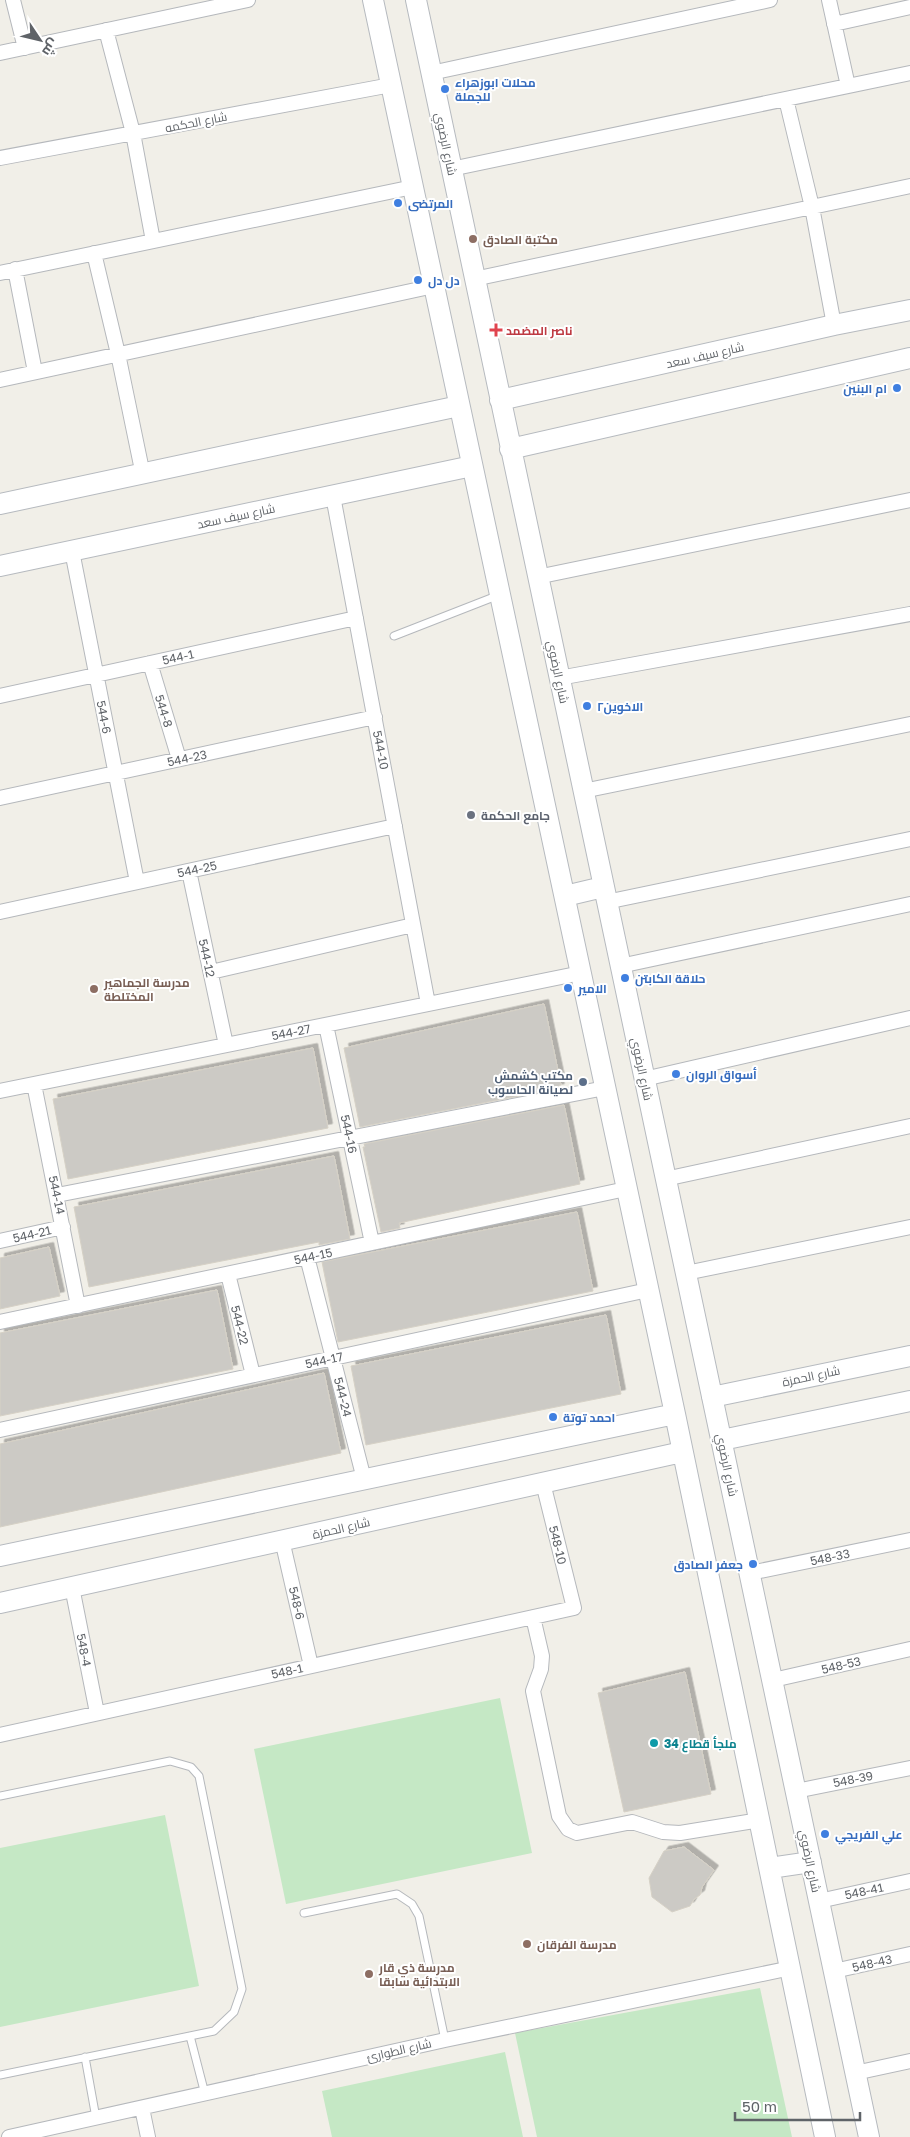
<svg xmlns="http://www.w3.org/2000/svg" width="910" height="2137" font-family="'Golos Text',Cairo,sans-serif">
	<defs>
		<filter id="shadow"><feDropShadow dx="4.5" dy="-4.5" stdDeviation="0" flood-color="#0004"/></filter>
	</defs>
	<rect width="100%" height="100%" fill="#f1efe8"/>
	<!-- green -->
	<path fill="#c5e8c5" d="M 500,1698 L 532,1853 L 286,1904 L 254,1749 Z
		M 165,1815 L 199,1986 L 0,2027 L 0,1848 Z
		M 760,1988 L 792,2137 L 537,2137 L 515,2033 Z
		M 505,2052 L 523,2137 L 332,2137 L 322,2091 Z"/>
	<!-- building -->
	<path fill="#cccac5" stroke="#d6d1c6" filter="url(#shadow)" d="M 544,1004 L 561,1085 L 559,1085 L 560,1088 L 360,1127 L 344,1048 Z
		M 313,1048 L 328,1128 L 68,1179 L 53,1099 Z
		M 564,1105 L 580,1184 L 399,1223 L 400,1228 L 381,1232 L 363,1147 L 365,1147 L 364,1144 Z
		M 334,1156 L 350,1239 L 319,1245 L 319,1242 L 89,1287 L 74,1207 Z
		M 577,1212 L 593,1291 L 338,1342 L 322,1262 Z
		M 49,1247 L 60,1296 L 0,1309 L 0,1258 Z
		M 217,1290 L 233,1369 L 0,1416 L 0,1333 Z
		M 606,1315 L 621,1394 L 366,1445 L 351,1366 Z
		M 324,1373 L 341,1453 L 0,1527 L 0,1444 Z
		M 685,1672 L 711,1794 L 624,1812 L 598,1693 Z
		M 684,1847 L 714,1870 L 702,1887 L 700,1895 L 694,1899 L 690,1906 L 672,1912 L 652,1897 L 649,1878 L 664,1851 Z"/>
	<g fill="none" stroke-linecap="round" stroke-linejoin="round">
		<defs>
			<path id="lane" d="M 394,636 L 499,595
				M 0,1796 L 170,1761 L 191,1767 L 199,1776 L 242,1989 L 234,2012 L 214,2031 L 0,2075
				M 304,1913 L 397,1894 L 412,1904 L 419,1916 L 445,2040
				M 190,2036 L 205,2094
				M 85,2057 L 96,2118"/>
			<path id="street" d="M 13,0 L 25,48
				M 829,0 L 848,86
				M 834,24 L 910,7
				M 106,30 L 133,133 L 153,241
				M 0,53 L 248,0
				M 431,73 L 770,0
				M 786,99 L 812,207 L 834,325
				M 0,158 L 391,85
				M 451,169 L 910,73
				M 94,253 L 118,354 L 143,475
				M 15,269 L 35,372
				M 0,273 L 413,187
				M 474,279 L 910,186
				M 0,380 L 434,286
				M 333,496 L 428,1004
				M 72,551 L 137,882
				M 537,577 L 910,500
				M 150,663 L 179,759
				M 559,678 L 910,614
				M 0,696 L 356,618
				M 583,791 L 910,724
				M 0,798 L 375,717
				M 189,871 L 226,1045
				M 606,902 L 910,839
				M 0,912 L 395,826
				M 620,966 L 910,904
				M 211,972 L 413,925
				M 326,1025 L 372,1243
				M 644,1079 L 910,1018
				M 34,1084 L 78,1306
				M 0,1091 L 581,973
				M 665,1179 L 910,1126
				M 57,1195 L 605,1088
				M 0,1241 L 63,1227
				M 307,1257 L 364,1479
				M 686,1273 L 910,1227
				M 228,1274 L 253,1375
				M 0,1322 L 626,1189
				M 0,1430 L 648,1290
				M 282,1540 L 311,1666
				M 750,1573 L 910,1540
				M 72,1587 L 97,1713
				M 533,1617 L 542,1656 L 541,1669 L 533,1691 L 559,1816 L 568,1829 L 577,1833 L 632,1822 L 663,1832 L 680,1833 L 760,1820
				M 773,1680 L 910,1649
				M 0,1735 L 574,1608 L 543,1483
				M 796,1791 L 910,1768
				M 819,1901 L 910,1881
				M 834,1971 L 910,1954
				M 855,2073 L 910,2061
				M 142,2108 L 148,2137
				M 9,2137 L 445,2040 L 791,1968"/>
			<path id="secondary" d="M 373,0 L 675,1414 L 825,2137
				M 416,0 L 869,2137
				M 500,400 L 834,325 L 910,310
				M 510,449 L 910,358
				M 0,504 L 459,406
				M 0,566 L 472,466
				M 565,896 L 603,887
				M 712,1397 L 910,1356
				M 722,1440 L 910,1401
				M 0,1556 L 675,1414
				M 0,1603 L 682,1452
				M 770,1868 L 811,1862"/>
		</defs>
		<!-- lane casing -->
		<use href="#lane" stroke="#b5b8bc" stroke-width="9"/>
		<!-- street casing -->
		<use href="#street" stroke="#b5b8bc" stroke-width="16"/>
		<!-- secondary casing -->
		<use href="#secondary" stroke="#b6babf" stroke-width="22"/>
		<!-- lane -->
		<use href="#lane" stroke="#fff" stroke-width="7"/>
		<!-- street -->
		<use href="#street" stroke="#fff" stroke-width="14"/>
		<!-- secondary -->
		<use href="#secondary" stroke="#fff" stroke-width="20"/>
	</g>
	<!-- markers -->
	<g fill="#3f7fe0" stroke="#fff" stroke-width="2">
		<circle cx="445" cy="89" r="5"/>
		<circle cx="398" cy="203" r="5"/>
		<circle cx="418" cy="280" r="5"/>
		<circle cx="897" cy="388" r="5"/>
		<circle cx="587" cy="706" r="5"/>
		<circle cx="625" cy="978" r="5"/>
		<circle cx="568" cy="988" r="5"/>
		<circle cx="676" cy="1074" r="5"/>
		<circle cx="553" cy="1417" r="5"/>
		<circle cx="753" cy="1564" r="5"/>
		<circle cx="825" cy="1834" r="5"/>
	</g>
	<g fill="#8d6e63" stroke="#fff" stroke-width="2">
		<circle cx="473" cy="239" r="5"/>
		<circle cx="94" cy="989" r="5"/>
		<circle cx="527" cy="1944" r="5"/>
		<circle cx="369" cy="1974" r="5"/>
	</g>
	<path fill="#e0444e" stroke="#fff" stroke-width="2" d="M493.5 322.5h5v5h5v5h-5v5h-5v-5h-5v-5h5z"/>
	<circle fill="#6b7280" stroke="#fff" stroke-width="2" cx="471" cy="815" r="5"/>
	<circle fill="#5c6f8a" stroke="#fff" stroke-width="2" cx="583" cy="1082" r="5"/>
	<circle fill="#0f9aa8" stroke="#fff" stroke-width="2" cx="654" cy="1743" r="5"/>
	<g text-anchor="middle" dominant-baseline="central" stroke-width="4" stroke-linejoin="round" paint-order="stroke">
		<!-- shop labels -->
		<g font-size="12" font-weight="bold" fill="#366cbe" stroke="#fff" text-anchor="start">
			<text x="455" y="82">محلات ابوزهراء<tspan x="455" dy="14">للجملة</tspan></text>
			<text x="408" y="203">المرتضى</text>
			<text x="428" y="280">دل دل</text>
			<text x="887" y="388" text-anchor="end">ام البنين</text>
			<text x="597" y="706">الاخوين٢</text>
			<text x="635" y="978">حلاقة الكابتن</text>
			<text x="578" y="988">الامير</text>
			<text x="686" y="1074">أسواق الروان</text>
			<text x="563" y="1417">احمد توتة</text>
			<text x="743" y="1564" text-anchor="end">جعفر الصادق</text>
			<text x="835" y="1834">علي الفريجي</text>
		</g>
		<!-- street labels -->
		<g font-size="12" fill="#5f6368" stroke="#fff">
			<text transform="translate(196 122) rotate(-11)">شارع الحكمه</text>
			<text transform="translate(446 144) rotate(78)">شارع الرضوي</text>
			<text transform="translate(705 355) rotate(-13)">شارع سيف سعد</text>
			<text transform="translate(236 516) rotate(-12)">شارع سيف سعد</text>
			<text transform="translate(178 657) rotate(-12)">544-1</text>
			<text transform="translate(558 672) rotate(78)">شارع الرضوي</text>
			<text transform="translate(164 711) rotate(73)">544-8</text>
			<text transform="translate(104 717) rotate(79)">544-6</text>
			<text transform="translate(381 750) rotate(79)">544-10</text>
			<text transform="translate(187 758) rotate(-12)">544-23</text>
			<text transform="translate(197 869) rotate(-12)">544-25</text>
			<text transform="translate(207 958) rotate(78)">544-12</text>
			<text transform="translate(291 1032) rotate(-11)">544-27</text>
			<text transform="translate(642 1069) rotate(78)">شارع الرضوي</text>
			<text transform="translate(349 1134) rotate(78)">544-16</text>
			<text transform="translate(57 1195) rotate(78)">544-14</text>
			<text transform="translate(32 1234) rotate(-13)">544-21</text>
			<text transform="translate(313 1256) rotate(-12)">544-15</text>
			<text transform="translate(240 1325) rotate(76)">544-22</text>
			<text transform="translate(324 1360) rotate(-12)">544-17</text>
			<text transform="translate(811 1376) rotate(-12)">شارع الحمزة</text>
			<text transform="translate(343 1397) rotate(76)">544-24</text>
			<text transform="translate(727 1465) rotate(78)">شارع الرضوي</text>
			<text transform="translate(341 1528) rotate(-13)">شارع الحمزة</text>
			<text transform="translate(558 1545) rotate(76)">548-10</text>
			<text transform="translate(830 1557) rotate(-12)">548-33</text>
			<text transform="translate(297 1603) rotate(77)">548-6</text>
			<text transform="translate(84 1650) rotate(79)">548-4</text>
			<text transform="translate(841 1665) rotate(-13)">548-53</text>
			<text transform="translate(287 1671) rotate(-12)">548-1</text>
			<text transform="translate(853 1779) rotate(-11)">548-39</text>
			<text transform="translate(810 1861) rotate(78)">شارع الرضوي</text>
			<text transform="translate(864 1891) rotate(-12)">548-41</text>
			<text transform="translate(872 1963) rotate(-13)">548-43</text>
			<text transform="translate(399 2050) rotate(-13)">شارع الطوارئ</text>
		</g>
		<!-- education labels -->
		<g font-size="12" font-weight="bold" fill="#785e54" stroke="#fff" text-anchor="start">
			<text x="483" y="239">مكتبة الصادق</text>
			<text x="104" y="982">مدرسة الجماهير<tspan x="104" dy="14">المختلطة</tspan></text>
			<text x="537" y="1944">مدرسة الفرقان</text>
			<text x="379" y="1967">مدرسة ذي قار<tspan x="379" dy="14">الابتدائية سابقا</tspan></text>
		</g>
		<!-- health labels -->
		<g font-size="12" font-weight="bold" fill="#be3a42" stroke="#fff" text-anchor="start">
			<text x="506" y="330">ناصر المضمد</text>
		</g>
		<!-- worship labels -->
		<g font-size="12" font-weight="bold" fill="#5b616d" stroke="#fff" text-anchor="start">
			<text x="481" y="815">جامع الحكمة</text>
		</g>
		<!-- service labels -->
		<g font-size="12" font-weight="bold" fill="#4e5e75" stroke="#fff" text-anchor="end">
			<text x="573" y="1075">مكتب كشمش<tspan x="573" dy="14">لصيانة الحاسوب</tspan></text>
		</g>
		<!-- culture labels -->
		<g font-size="12" font-weight="bold" fill="#0d838f" stroke="#fff" text-anchor="start">
			<text x="664" y="1743">ملجأ قطاع 34</text>
		</g>
	</g>
	<!-- north arrow -->
	<g transform="translate(40 40) rotate(125)" stroke="#ffffff" stroke-width="4" paint-order="stroke">
	<path d="M0-4L9 19L0 12L-9 19Z" fill="#5f6368"/>
	<text y="-8" font-size="14" font-weight="bold" text-anchor="middle" fill="#5f6368">ش</text>
	</g>
	<!-- scale -->
	<path d="M735 2112v8h125v-8" fill="none" stroke="#5f6368" stroke-width="2.5"/>
	<text x="742" y="2112" font-size="15" fill="#5f6368" stroke="#ffffff" stroke-width="4" paint-order="stroke">50 m</text>
</svg>
